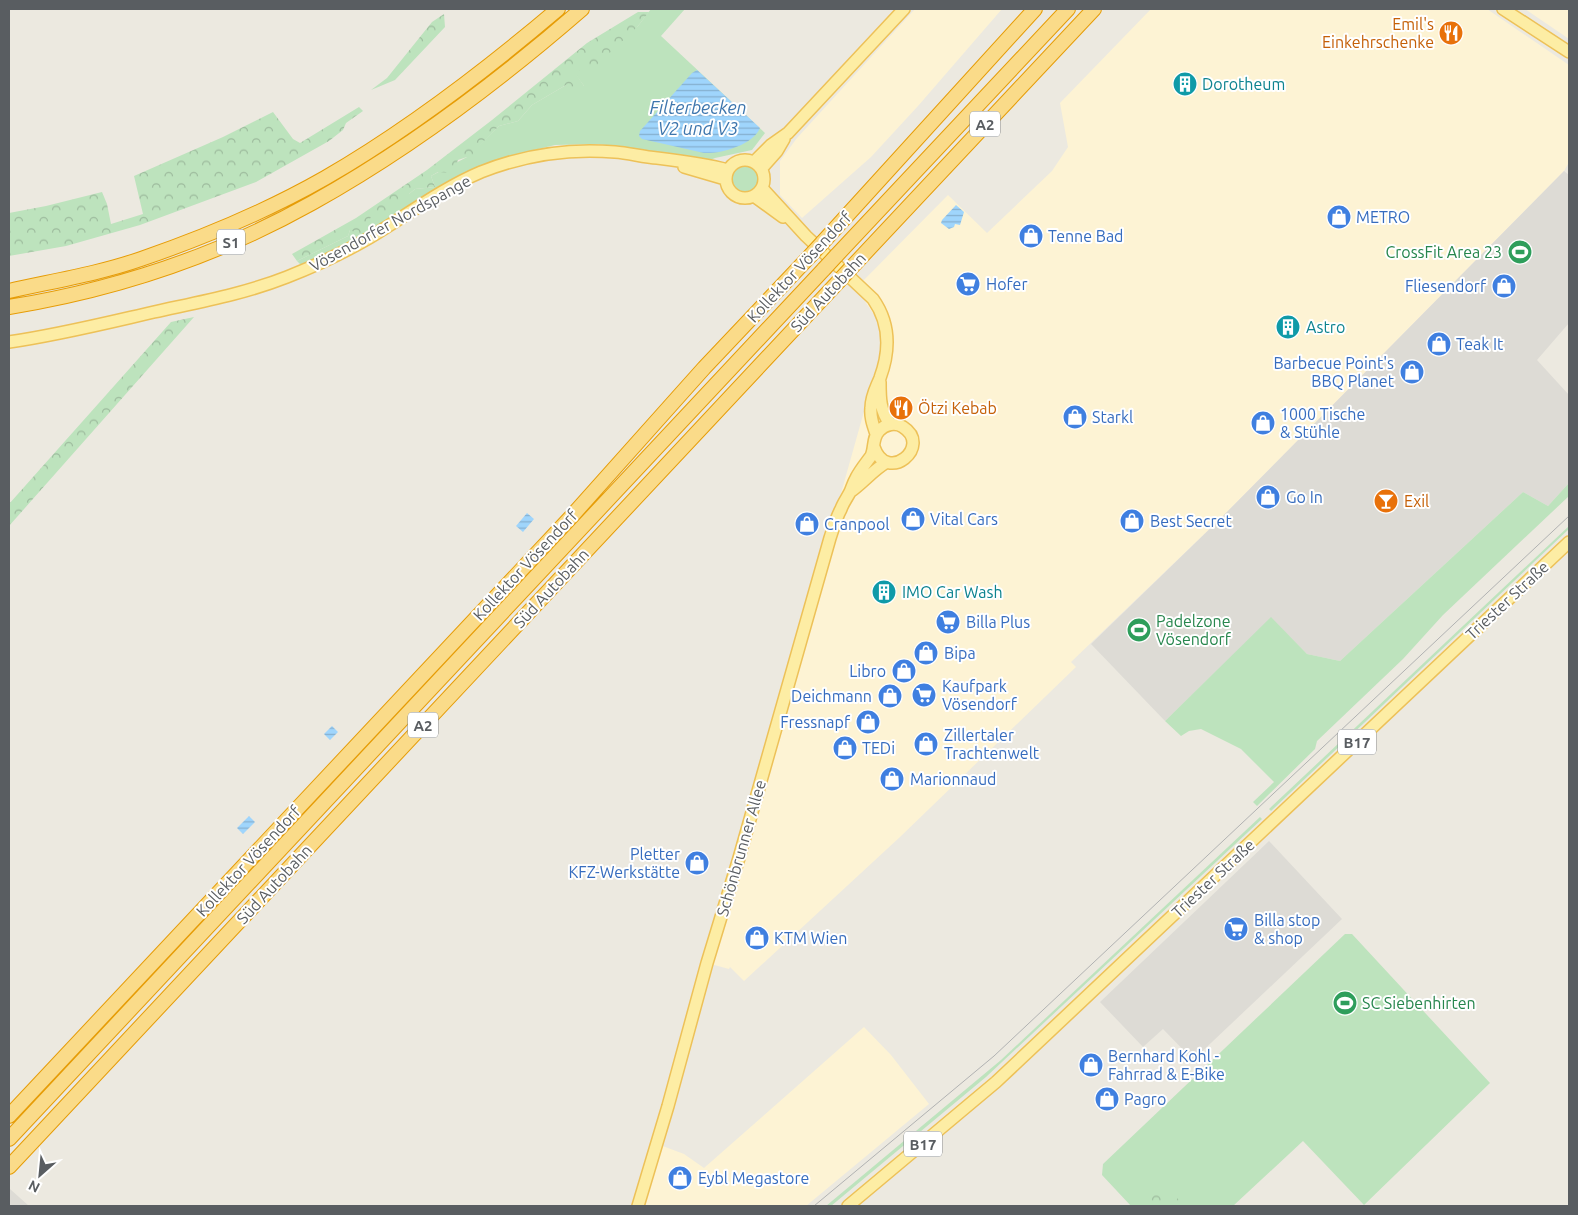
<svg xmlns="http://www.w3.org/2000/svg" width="1578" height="1215" font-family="Ubuntu,sans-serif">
	<defs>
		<pattern id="forest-crowns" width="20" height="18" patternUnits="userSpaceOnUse" patternTransform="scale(1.25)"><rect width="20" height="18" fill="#bde3bd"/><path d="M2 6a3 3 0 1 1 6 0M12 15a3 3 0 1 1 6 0" fill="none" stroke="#9dbb9d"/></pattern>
		<pattern id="water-rules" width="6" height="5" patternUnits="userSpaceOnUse" patternTransform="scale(1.25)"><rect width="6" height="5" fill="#9fd5fc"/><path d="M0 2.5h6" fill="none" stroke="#85b0cf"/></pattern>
	</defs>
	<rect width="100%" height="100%" fill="#ece9e0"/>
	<!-- commercial -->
	<path fill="#fdf3d4" d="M 915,9 L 1002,9 L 918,106 L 871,157 L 802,218 L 780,195 L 780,161 L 797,138 Z
		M 1151,9 L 1487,9 L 1569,65 L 1569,162 L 1564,171 L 1221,518 L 1071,662 L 1076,667 L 900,837 L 744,981 L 730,967 L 729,969 L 707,963 L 754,803 L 881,351 L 881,325 L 856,288 L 948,195 L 987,233 L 1052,171 L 1068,147 L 1060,103 Z
		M 1525,9 L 1569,9 L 1569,39 Z
		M 864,1027 L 891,1055 L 929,1104 L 806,1206 L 637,1206 L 660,1145 L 684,1154 L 704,1168 Z"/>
	<!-- industrial -->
	<path fill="#dddbd5" d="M 1564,171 L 1569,175 L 1569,323 L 1537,360 L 1569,395 L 1569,483 L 1548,506 L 1523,492 L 1340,661 L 1307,654 L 1271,618 L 1165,721 L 1091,644 L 1221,518 Z
		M 1269,841 L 1342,919 L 1193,1060 L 1163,1029 L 1143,1047 L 1100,1002 Z
		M 10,1189 L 29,1206 L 9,1206 L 9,1190 Z"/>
	<!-- green -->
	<path fill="#bde3bd" d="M 651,9 L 685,9 L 661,36 L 765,133 L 752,150 L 715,158 L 708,161 L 623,147 L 598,144 L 555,145 L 513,155 L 471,172 L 363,236 L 302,266 L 297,261 L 348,236 L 350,230 L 409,194 L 415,189 L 435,187 L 431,176 L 467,157 L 499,126 L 518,121 L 532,105 L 566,85 L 584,86 L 573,71 L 638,26 Z
		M731 179a14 14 0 1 1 28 0a14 14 0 1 1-28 0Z
		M 1569,483 L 1569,496 L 1443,615 L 1403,659 L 1317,741 L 1315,749 L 1257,806 L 1253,802 L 1274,782 L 1241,749 L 1201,729 L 1189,731 L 1181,736 L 1165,721 L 1271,617 L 1307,654 L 1340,661 L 1523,492 L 1548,506 Z
		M 1569,526 L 1569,529 L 1271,811 L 1269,809 Z
		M 1260,817 L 1262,819 L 986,1077 L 831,1206 L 826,1206 L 1001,1060 Z
		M 1345,934 L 1352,934 L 1490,1083 L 1364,1205 L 1303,1141 L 1233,1206 L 1131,1206 L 1102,1175 L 1103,1164 Z"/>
	<!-- forest -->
	<path fill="url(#forest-crowns)" d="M 638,12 L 649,12 L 638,26 L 594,68 L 574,71 L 584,86 L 576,90 L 566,85 L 532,105 L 518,121 L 499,126 L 479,146 L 481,155 L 475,160 L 467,157 L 458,160 L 453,173 L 438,172 L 431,176 L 435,187 L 415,189 L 409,194 L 413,201 L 405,205 L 391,206 L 391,217 L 371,217 L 361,235 L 350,230 L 348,236 L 297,261 L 292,254 L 356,218 L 427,170 L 492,120 L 587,43 Z
		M 444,14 L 445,27 L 395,80 L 371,90 L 387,78 L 432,22 Z
		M 359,107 L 363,111 L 346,123 L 343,130 L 329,141 L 256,182 L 140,225 L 66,246 L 9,256 L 9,213 L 46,206 L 102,192 L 107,204 L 111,224 L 143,214 L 134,176 L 223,137 L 273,112 L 293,139 L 300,143 Z
		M 194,317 L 9,526 L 9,504 L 171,322 Z
		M 1162,1190 L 1172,1193 L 1185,1206 L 1148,1206 C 1148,1198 1156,1193 1162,1190 Z"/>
	<!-- water -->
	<path fill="url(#water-rules)" d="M 697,70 L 760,128 C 753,145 721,154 704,153 L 642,139 L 639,136 L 640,131 L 692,73 Z
		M 956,205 L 964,212 L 960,225 L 955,224 L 954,227 L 949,229 L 941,223 L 942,220 Z
		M 527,513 L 534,519 L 523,532 L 516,526 Z
		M 332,726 L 338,732 L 330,740 L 324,734 Z
		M 249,816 L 255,822 L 243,834 L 237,828 Z"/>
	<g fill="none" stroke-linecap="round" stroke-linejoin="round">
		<defs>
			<path id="major" d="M 1503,9 L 1569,52
				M726 179a19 19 0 1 1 38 0a19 19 0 1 1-38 0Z
				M 754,162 L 771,145 L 788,133 L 904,9
				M 684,167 L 725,179
				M 761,169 L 777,151 L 784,139
				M 762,188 L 806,236 L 873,299 C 890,323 890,351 880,378 C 876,388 871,396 871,408 C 870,417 873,425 876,434
				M 754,196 L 783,217
				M 9,342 C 58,335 106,323 154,312 C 199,302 244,294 287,277 C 315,266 343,253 369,238 C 406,216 441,189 481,172 C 524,155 569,148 615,152 C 629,153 643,157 657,158 C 681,161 705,164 728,170
				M 880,382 C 880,399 880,410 890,424
				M 850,492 C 863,483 873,470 887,462
				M 638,1206 L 668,1106 L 707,963 L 739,858 L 830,538 C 833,529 836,518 841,509 C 843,503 847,498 850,492 C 852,488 853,483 856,478 C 860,470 866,463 871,456 C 875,448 872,438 879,431 C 885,424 896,422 903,427 C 933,446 887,485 874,447
				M 848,1206 L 996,1082 L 1569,542"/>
			<path id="highway" d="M 822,243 L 1035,9
				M 836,256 L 1068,9
				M 850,269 L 1094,9
				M 9,291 C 53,281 98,274 141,259 C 205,237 267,211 325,178 C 408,130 485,71 558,9
				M 9,307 C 114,290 219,255 312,203 C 409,149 498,82 582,9
				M 9,1116 L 570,518 L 704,368 L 810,256
				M 9,1139 L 824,269
				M 9,1167 L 838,282"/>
		</defs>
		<!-- major casing -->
		<use href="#major" stroke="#edc158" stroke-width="14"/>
		<!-- highway casing -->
		<use href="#highway" stroke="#e69c06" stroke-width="16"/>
		<!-- major -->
		<use href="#major" stroke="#fdeda4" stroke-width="11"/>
		<!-- highway -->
		<use href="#highway" stroke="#fadb89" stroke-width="14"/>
		<!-- tram -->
		<path stroke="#b1b2b2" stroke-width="1" d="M 814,1206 L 994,1056 L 1569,516"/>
		<defs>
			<path id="highway-bridge" d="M 810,256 L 822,243
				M 824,269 L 836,256
				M 838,282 L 850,269"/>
		</defs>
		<!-- highway-bridge casing -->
		<use href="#highway-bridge" stroke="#e69c06" stroke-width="16" stroke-linecap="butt"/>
		<!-- highway-bridge -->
		<use href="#highway-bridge" stroke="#fadb89" stroke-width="14"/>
	</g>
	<!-- icons -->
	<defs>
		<symbol id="restaurant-disc" viewBox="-11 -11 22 22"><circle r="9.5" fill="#e8710a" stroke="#fff"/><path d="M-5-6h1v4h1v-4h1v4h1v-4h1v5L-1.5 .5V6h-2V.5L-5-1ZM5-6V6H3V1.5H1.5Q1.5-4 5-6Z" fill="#fff"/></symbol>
		<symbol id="building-disc" viewBox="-11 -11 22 22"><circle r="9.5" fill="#0f9aa8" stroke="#fff"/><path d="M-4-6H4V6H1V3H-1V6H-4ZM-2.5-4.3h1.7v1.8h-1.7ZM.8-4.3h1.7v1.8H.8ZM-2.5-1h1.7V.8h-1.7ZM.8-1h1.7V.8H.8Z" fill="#fff"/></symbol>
		<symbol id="shop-disc" viewBox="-11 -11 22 22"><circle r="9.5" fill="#3f7fe0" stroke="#fff"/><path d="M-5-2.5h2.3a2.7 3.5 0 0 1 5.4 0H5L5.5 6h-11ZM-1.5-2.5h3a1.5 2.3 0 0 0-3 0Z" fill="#fff"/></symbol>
		<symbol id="stadium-disc" viewBox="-11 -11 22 22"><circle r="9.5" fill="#2e9e5b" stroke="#fff"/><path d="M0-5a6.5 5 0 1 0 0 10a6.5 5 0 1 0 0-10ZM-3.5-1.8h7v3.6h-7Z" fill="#fff"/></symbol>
		<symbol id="supermarket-disc" viewBox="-11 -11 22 22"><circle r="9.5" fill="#3f7fe0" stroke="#fff"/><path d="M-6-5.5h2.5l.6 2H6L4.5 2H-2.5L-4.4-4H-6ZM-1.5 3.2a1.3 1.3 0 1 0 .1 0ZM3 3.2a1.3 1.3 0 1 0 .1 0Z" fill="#fff"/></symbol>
		<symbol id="bar-disc" viewBox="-11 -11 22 22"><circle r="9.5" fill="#e8710a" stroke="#fff"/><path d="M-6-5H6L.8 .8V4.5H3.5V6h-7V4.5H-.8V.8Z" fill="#fff"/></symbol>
	</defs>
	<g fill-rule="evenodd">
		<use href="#restaurant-disc" x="1437" y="19" width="28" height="28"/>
		<use href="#building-disc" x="1171" y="70" width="28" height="28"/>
		<use href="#shop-disc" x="1325" y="203" width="28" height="28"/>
		<use href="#shop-disc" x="1017" y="222" width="28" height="28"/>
		<use href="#stadium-disc" x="1506" y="238" width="28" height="28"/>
		<use href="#supermarket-disc" x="954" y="270" width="28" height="28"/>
		<use href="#shop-disc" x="1490" y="272" width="28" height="28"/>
		<use href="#building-disc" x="1274" y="313" width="28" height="28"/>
		<use href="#shop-disc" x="1425" y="330" width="28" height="28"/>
		<use href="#shop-disc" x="1398" y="358" width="28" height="28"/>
		<use href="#restaurant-disc" x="887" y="394" width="28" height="28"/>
		<use href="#shop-disc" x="1061" y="403" width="28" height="28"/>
		<use href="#shop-disc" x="1249" y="409" width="28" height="28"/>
		<use href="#shop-disc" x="1254" y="483" width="28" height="28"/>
		<use href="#bar-disc" x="1372" y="487" width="28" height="28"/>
		<use href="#shop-disc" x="899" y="505" width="28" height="28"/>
		<use href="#shop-disc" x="1118" y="507" width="28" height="28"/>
		<use href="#shop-disc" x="793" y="510" width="28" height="28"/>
		<use href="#building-disc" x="870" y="578" width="28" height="28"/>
		<use href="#supermarket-disc" x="934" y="608" width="28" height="28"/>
		<use href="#stadium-disc" x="1125" y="616" width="28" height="28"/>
		<use href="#shop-disc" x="912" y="639" width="28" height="28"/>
		<use href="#shop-disc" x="890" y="657" width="28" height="28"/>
		<use href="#supermarket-disc" x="910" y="681" width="28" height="28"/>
		<use href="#shop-disc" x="876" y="682" width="28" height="28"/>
		<use href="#shop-disc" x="854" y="708" width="28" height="28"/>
		<use href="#shop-disc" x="912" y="730" width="28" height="28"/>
		<use href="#shop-disc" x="831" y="734" width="28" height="28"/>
		<use href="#shop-disc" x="878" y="765" width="28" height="28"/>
		<use href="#shop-disc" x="683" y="849" width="28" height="28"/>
		<use href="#supermarket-disc" x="1222" y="915" width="28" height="28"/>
		<use href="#shop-disc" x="743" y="924" width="28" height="28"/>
		<use href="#stadium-disc" x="1331" y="989" width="28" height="28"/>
		<use href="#shop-disc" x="1077" y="1051" width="28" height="28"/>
		<use href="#shop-disc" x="1093" y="1085" width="28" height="28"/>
		<use href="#shop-disc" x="666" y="1164" width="28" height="28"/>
	</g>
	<g text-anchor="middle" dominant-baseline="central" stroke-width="4" stroke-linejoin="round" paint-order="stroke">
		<!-- shield labels -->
		<g fill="#fff" stroke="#8b8e90" stroke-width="1">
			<rect x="970" y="111.5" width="30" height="25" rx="4"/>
			<rect x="217" y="229.5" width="28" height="25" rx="4"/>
			<rect x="408" y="712.5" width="30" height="25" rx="4"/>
			<rect x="1338" y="729.5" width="38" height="25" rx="4"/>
			<rect x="904" y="1131.5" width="38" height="25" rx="4"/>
		</g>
		<g font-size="15" font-weight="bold" fill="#595d61">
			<text x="985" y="124">A2</text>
			<text x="231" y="242">S1</text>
			<text x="423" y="725">A2</text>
			<text x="1357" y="742">B17</text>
			<text x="923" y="1144">B17</text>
		</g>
		<!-- food labels -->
		<g font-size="16" fill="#c56008" stroke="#fff" text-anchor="start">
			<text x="1434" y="24" text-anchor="end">Emil's<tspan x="1434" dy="18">Einkehrschenke</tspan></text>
			<text x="918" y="408">Ötzi Kebab</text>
			<text x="1404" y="501">Exil</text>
		</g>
		<!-- culture labels -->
		<g font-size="16" fill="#0d838f" stroke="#fff" text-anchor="start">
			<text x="1202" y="84">Dorotheum</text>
			<text x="1306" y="327">Astro</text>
			<text x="902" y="592">IMO Car Wash</text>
		</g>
		<!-- shop labels -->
		<g font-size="16" fill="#366cbe" stroke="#fff" text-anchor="start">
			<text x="1356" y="217">METRO</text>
			<text x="1048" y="236">Tenne Bad</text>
			<text x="986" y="284">Hofer</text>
			<text x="1486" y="286" text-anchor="end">Fliesendorf</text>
			<text x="1456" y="344">Teak It</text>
			<text x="1394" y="363" text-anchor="end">Barbecue Point's<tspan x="1394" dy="18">BBQ Planet</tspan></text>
			<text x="1280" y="414">1000 Tische<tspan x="1280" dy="18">&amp; Stühle</tspan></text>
			<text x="1092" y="417">Starkl</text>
			<text x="1286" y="497">Go In</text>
			<text x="930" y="519">Vital Cars</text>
			<text x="1150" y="521">Best Secret</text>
			<text x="824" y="524">Cranpool</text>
			<text x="966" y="622">Billa Plus</text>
			<text x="944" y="653">Bipa</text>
			<text x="886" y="671" text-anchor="end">Libro</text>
			<text x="942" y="686">Kaufpark<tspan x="942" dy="18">Vösendorf</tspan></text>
			<text x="872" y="696" text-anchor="end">Deichmann</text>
			<text x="850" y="722" text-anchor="end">Fressnapf</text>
			<text x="944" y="735">Zillertaler<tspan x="944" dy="18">Trachtenwelt</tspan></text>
			<text x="862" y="748">TEDi</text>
			<text x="910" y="779">Marionnaud</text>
			<text x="680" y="854" text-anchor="end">Pletter<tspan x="680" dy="18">KFZ-Werkstätte</tspan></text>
			<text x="1254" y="920">Billa stop<tspan x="1254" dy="18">&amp; shop</tspan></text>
			<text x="774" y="938">KTM Wien</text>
			<text x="1108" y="1056">Bernhard Kohl -<tspan x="1108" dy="18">Fahrrad &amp; E-Bike</tspan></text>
			<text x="1124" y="1099">Pagro</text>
			<text x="698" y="1178">Eybl Megastore</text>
		</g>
		<!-- street labels -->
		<g font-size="16" fill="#595d61" stroke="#fff">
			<text transform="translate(390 223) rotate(-29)">Vösendorfer Nordspange</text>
			<text transform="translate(799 267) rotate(-47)">Kollektor Vösendorf</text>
			<text transform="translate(828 292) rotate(-47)">Süd Autobahn</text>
			<text transform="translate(525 565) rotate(-47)">Kollektor Vösendorf</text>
			<text transform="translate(551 588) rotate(-47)">Süd Autobahn</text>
			<text transform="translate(1507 600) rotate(-43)">Triester Straße</text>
			<text transform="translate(741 848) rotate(-74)">Schönbrunner Allee</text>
			<text transform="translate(248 861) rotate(-47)">Kollektor Vösendorf</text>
			<text transform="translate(1213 878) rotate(-43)">Triester Straße</text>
			<text transform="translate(274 884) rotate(-47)">Süd Autobahn</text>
		</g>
		<!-- leisure labels -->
		<g font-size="16" fill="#27864d" stroke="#fff" text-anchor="start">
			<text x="1502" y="252" text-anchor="end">CrossFit Area 23</text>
			<text x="1156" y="621">Padelzone<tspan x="1156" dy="18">Vösendorf</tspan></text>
			<text x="1362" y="1003">SC Siebenhirten</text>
		</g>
		<!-- water labels -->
		<g font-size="18" font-style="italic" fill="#3e76ad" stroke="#fff">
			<text x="698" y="107">Filterbecken<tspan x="698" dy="21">V2 und V3</tspan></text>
		</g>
	</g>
	<!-- border -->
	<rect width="1578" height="1215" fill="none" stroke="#595d61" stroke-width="20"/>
	<!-- north arrow -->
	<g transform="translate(40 1175) rotate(207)" stroke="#ffffff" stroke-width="4" paint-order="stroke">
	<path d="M0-4L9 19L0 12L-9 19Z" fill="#595d61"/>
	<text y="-8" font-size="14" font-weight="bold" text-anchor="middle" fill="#595d61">N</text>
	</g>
</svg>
